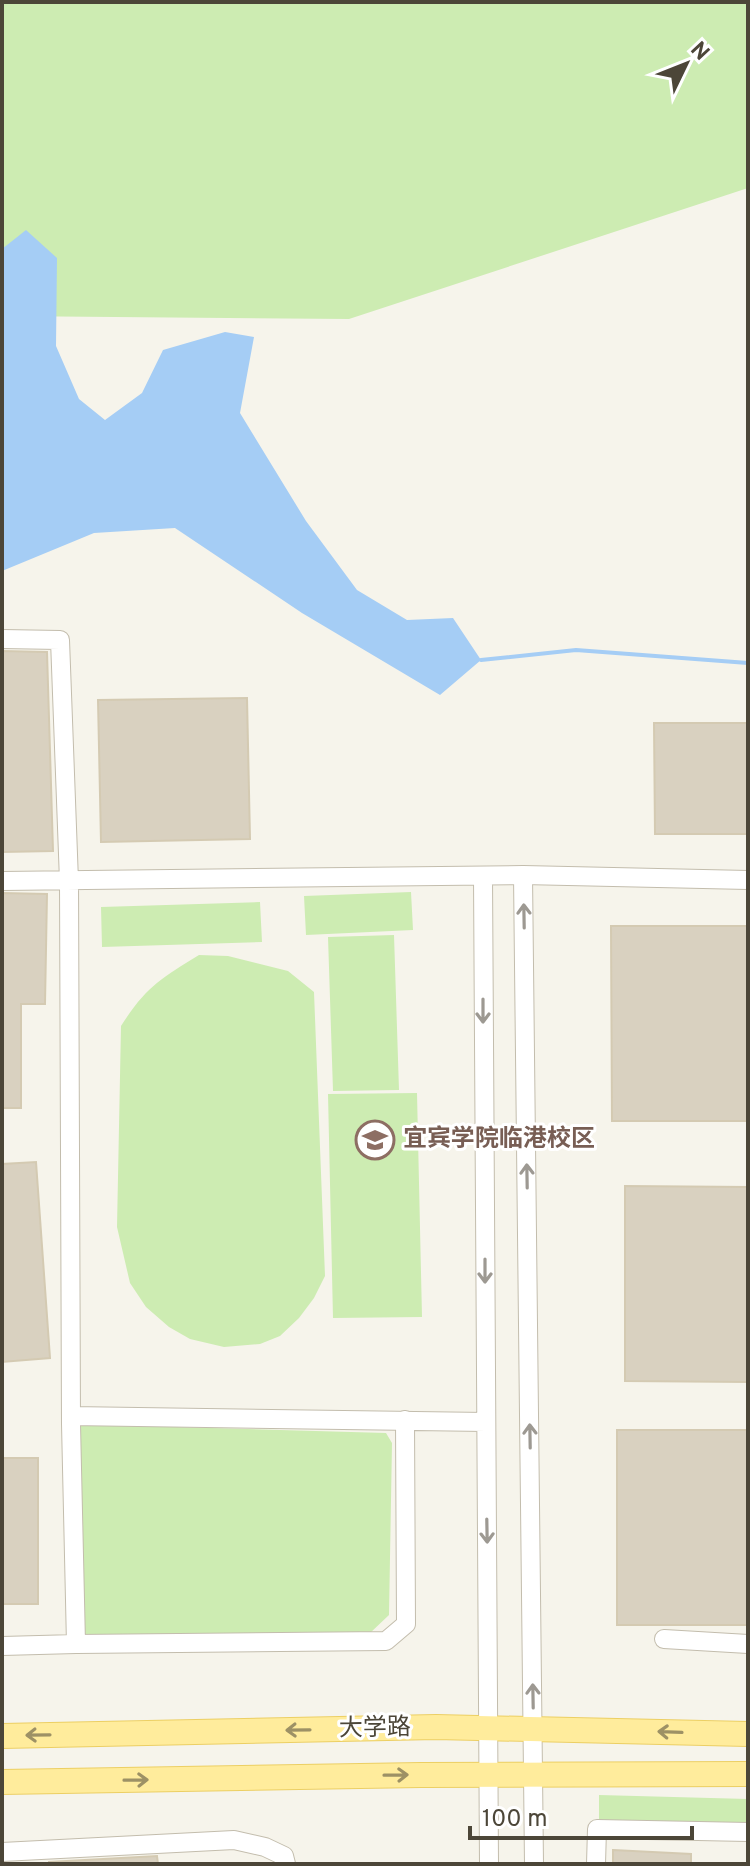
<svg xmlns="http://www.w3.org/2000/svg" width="750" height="1866" font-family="Overpass,'Noto Sans SC',sans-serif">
	<rect width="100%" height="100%" fill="#f6f4eb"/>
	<!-- green -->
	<path fill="#cdecb2" d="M 2,2 L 748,2 L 748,188 L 349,319 L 2,316 Z
		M 411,892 L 413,930 L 306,935 L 304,896 Z
		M 260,902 L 262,942 L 102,947 L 101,907 Z
		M 394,935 L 399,1090 L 333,1091 L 328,937 Z
		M 199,955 L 228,956 L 288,971 L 314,992 L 325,1276 L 314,1298 L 299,1318 L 280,1336 L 260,1344 L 224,1347 L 190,1339 L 169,1327 L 146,1307 L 130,1283 L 117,1227 L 121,1026 C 146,987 160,979 199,955 Z
		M 417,1093 L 422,1317 L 333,1318 L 328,1094 Z
		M 71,1424 L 386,1433 L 392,1443 L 389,1615 L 369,1634 L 76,1644 Z
		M 599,1795 L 748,1799 L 748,1828 L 599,1825 Z"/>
	<!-- water -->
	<path fill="#a5cdf5" d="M 26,230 L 57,258 L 56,346 L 79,399 L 105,420 L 142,393 L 163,350 L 225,332 L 254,337 L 240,413 L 306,521 L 357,590 L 407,620 L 453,618 L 481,660 L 440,695 L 302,613 L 175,528 L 94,533 L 2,571 L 2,249 Z"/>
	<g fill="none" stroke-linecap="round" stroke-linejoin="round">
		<!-- stream -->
		<path stroke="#a5cdf5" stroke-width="4" d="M 481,660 L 576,650 L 748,663"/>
	</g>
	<!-- building -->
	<path fill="#d9d1c0" stroke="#d4cab2" stroke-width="2" d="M 2,651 L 47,652 L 53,851 L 2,852 Z
		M 247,698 L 250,839 L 101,842 L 98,700 Z
		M 654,723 L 748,723 L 748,834 L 655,834 Z
		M 2,893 L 47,894 L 45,1004 L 21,1004 L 21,1108 L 2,1108 Z
		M 611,926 L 748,926 L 748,1121 L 612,1121 Z
		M 36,1162 L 50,1358 L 2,1362 L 2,1164 Z
		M 625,1186 L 748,1187 L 748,1382 L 625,1381 Z
		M 617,1430 L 748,1430 L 748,1625 L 617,1625 Z
		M 2,1458 L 38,1458 L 38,1604 L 2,1604 Z
		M 613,1850 L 691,1854 L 691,1864 L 613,1864 Z
		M 157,1856 L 158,1864 L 49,1864 L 49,1862 Z"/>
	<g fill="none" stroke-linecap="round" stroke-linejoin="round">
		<defs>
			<path id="minor" d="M 2,639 L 60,640 L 69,881 L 71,1424 L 76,1644 L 2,1646
				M 523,875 L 748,880
				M 483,877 L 489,1864
				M 2,881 L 523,875 L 534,1864
				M 71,1416 L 486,1422
				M 664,1639 L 748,1644
				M 76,1644 L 386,1641 L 406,1624 L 405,1420
				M 2,1852 L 234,1840 L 265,1847 L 284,1856 L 286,1864
				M 596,1864 L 597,1829 L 748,1832"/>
			<path id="major" d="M 2,1736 L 436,1727 L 748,1734
				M 2,1782 L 421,1775 L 748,1774"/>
		</defs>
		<!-- minor casing -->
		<use href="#minor" stroke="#c3bdad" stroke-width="20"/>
		<!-- major casing -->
		<use href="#major" stroke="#eccf64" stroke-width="26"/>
		<!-- minor -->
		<use href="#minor" stroke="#fff" stroke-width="18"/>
		<!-- major -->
		<use href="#major" stroke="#ffec9c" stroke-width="24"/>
	</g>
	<!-- one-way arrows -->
	<defs><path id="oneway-shaft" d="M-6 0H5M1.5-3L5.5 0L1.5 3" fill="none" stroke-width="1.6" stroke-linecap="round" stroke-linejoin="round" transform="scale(2)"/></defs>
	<g stroke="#9d9992">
		<use href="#oneway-shaft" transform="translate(524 916) rotate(-91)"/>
		<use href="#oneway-shaft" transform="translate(483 1011) rotate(90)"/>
		<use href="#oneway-shaft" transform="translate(527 1176) rotate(-91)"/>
		<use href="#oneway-shaft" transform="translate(485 1271) rotate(90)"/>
		<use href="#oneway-shaft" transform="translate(530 1436) rotate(-91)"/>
		<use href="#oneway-shaft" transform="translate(487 1531) rotate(89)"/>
		<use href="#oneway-shaft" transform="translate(533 1696) rotate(-91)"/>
	</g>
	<g stroke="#9d9165">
		<use href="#oneway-shaft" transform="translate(298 1730) rotate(179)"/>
		<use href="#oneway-shaft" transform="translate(670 1732) rotate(-178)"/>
		<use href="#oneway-shaft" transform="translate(38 1735) rotate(179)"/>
		<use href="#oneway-shaft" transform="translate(396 1775) rotate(-1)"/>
		<use href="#oneway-shaft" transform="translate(136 1780) rotate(-1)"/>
	</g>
	<!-- icons -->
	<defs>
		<symbol id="university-ring" viewBox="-11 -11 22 22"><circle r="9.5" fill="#fff" stroke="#8d6e63" stroke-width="1.5"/><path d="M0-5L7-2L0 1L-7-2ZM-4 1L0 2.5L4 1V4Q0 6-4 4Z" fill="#8d6e63"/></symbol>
	</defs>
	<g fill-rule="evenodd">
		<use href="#university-ring" x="353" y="1118" width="44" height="44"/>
	</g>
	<g text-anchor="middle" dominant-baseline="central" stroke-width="6" stroke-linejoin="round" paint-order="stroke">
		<!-- education labels -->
		<g font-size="24" font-weight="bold" fill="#785e54" stroke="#fff" text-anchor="start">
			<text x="403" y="1140">宜宾学院临港校区</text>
		</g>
		<!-- street labels -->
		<g font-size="24" fill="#4c4638" stroke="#fff">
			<text transform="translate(375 1729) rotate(-1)">大学路</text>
		</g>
	</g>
	<!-- border -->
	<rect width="750" height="1866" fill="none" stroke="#4c4638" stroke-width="8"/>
	<!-- north arrow -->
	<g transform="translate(686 64) rotate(47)" stroke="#ffffff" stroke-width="6" paint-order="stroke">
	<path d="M0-6L14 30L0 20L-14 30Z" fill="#4c4638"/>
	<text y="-12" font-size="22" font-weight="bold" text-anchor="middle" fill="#4c4638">N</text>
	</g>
	<!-- scale -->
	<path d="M470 1826v12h222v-12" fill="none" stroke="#4c4638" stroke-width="4"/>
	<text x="482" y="1826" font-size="24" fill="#4c4638" stroke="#ffffff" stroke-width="6" paint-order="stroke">100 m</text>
</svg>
